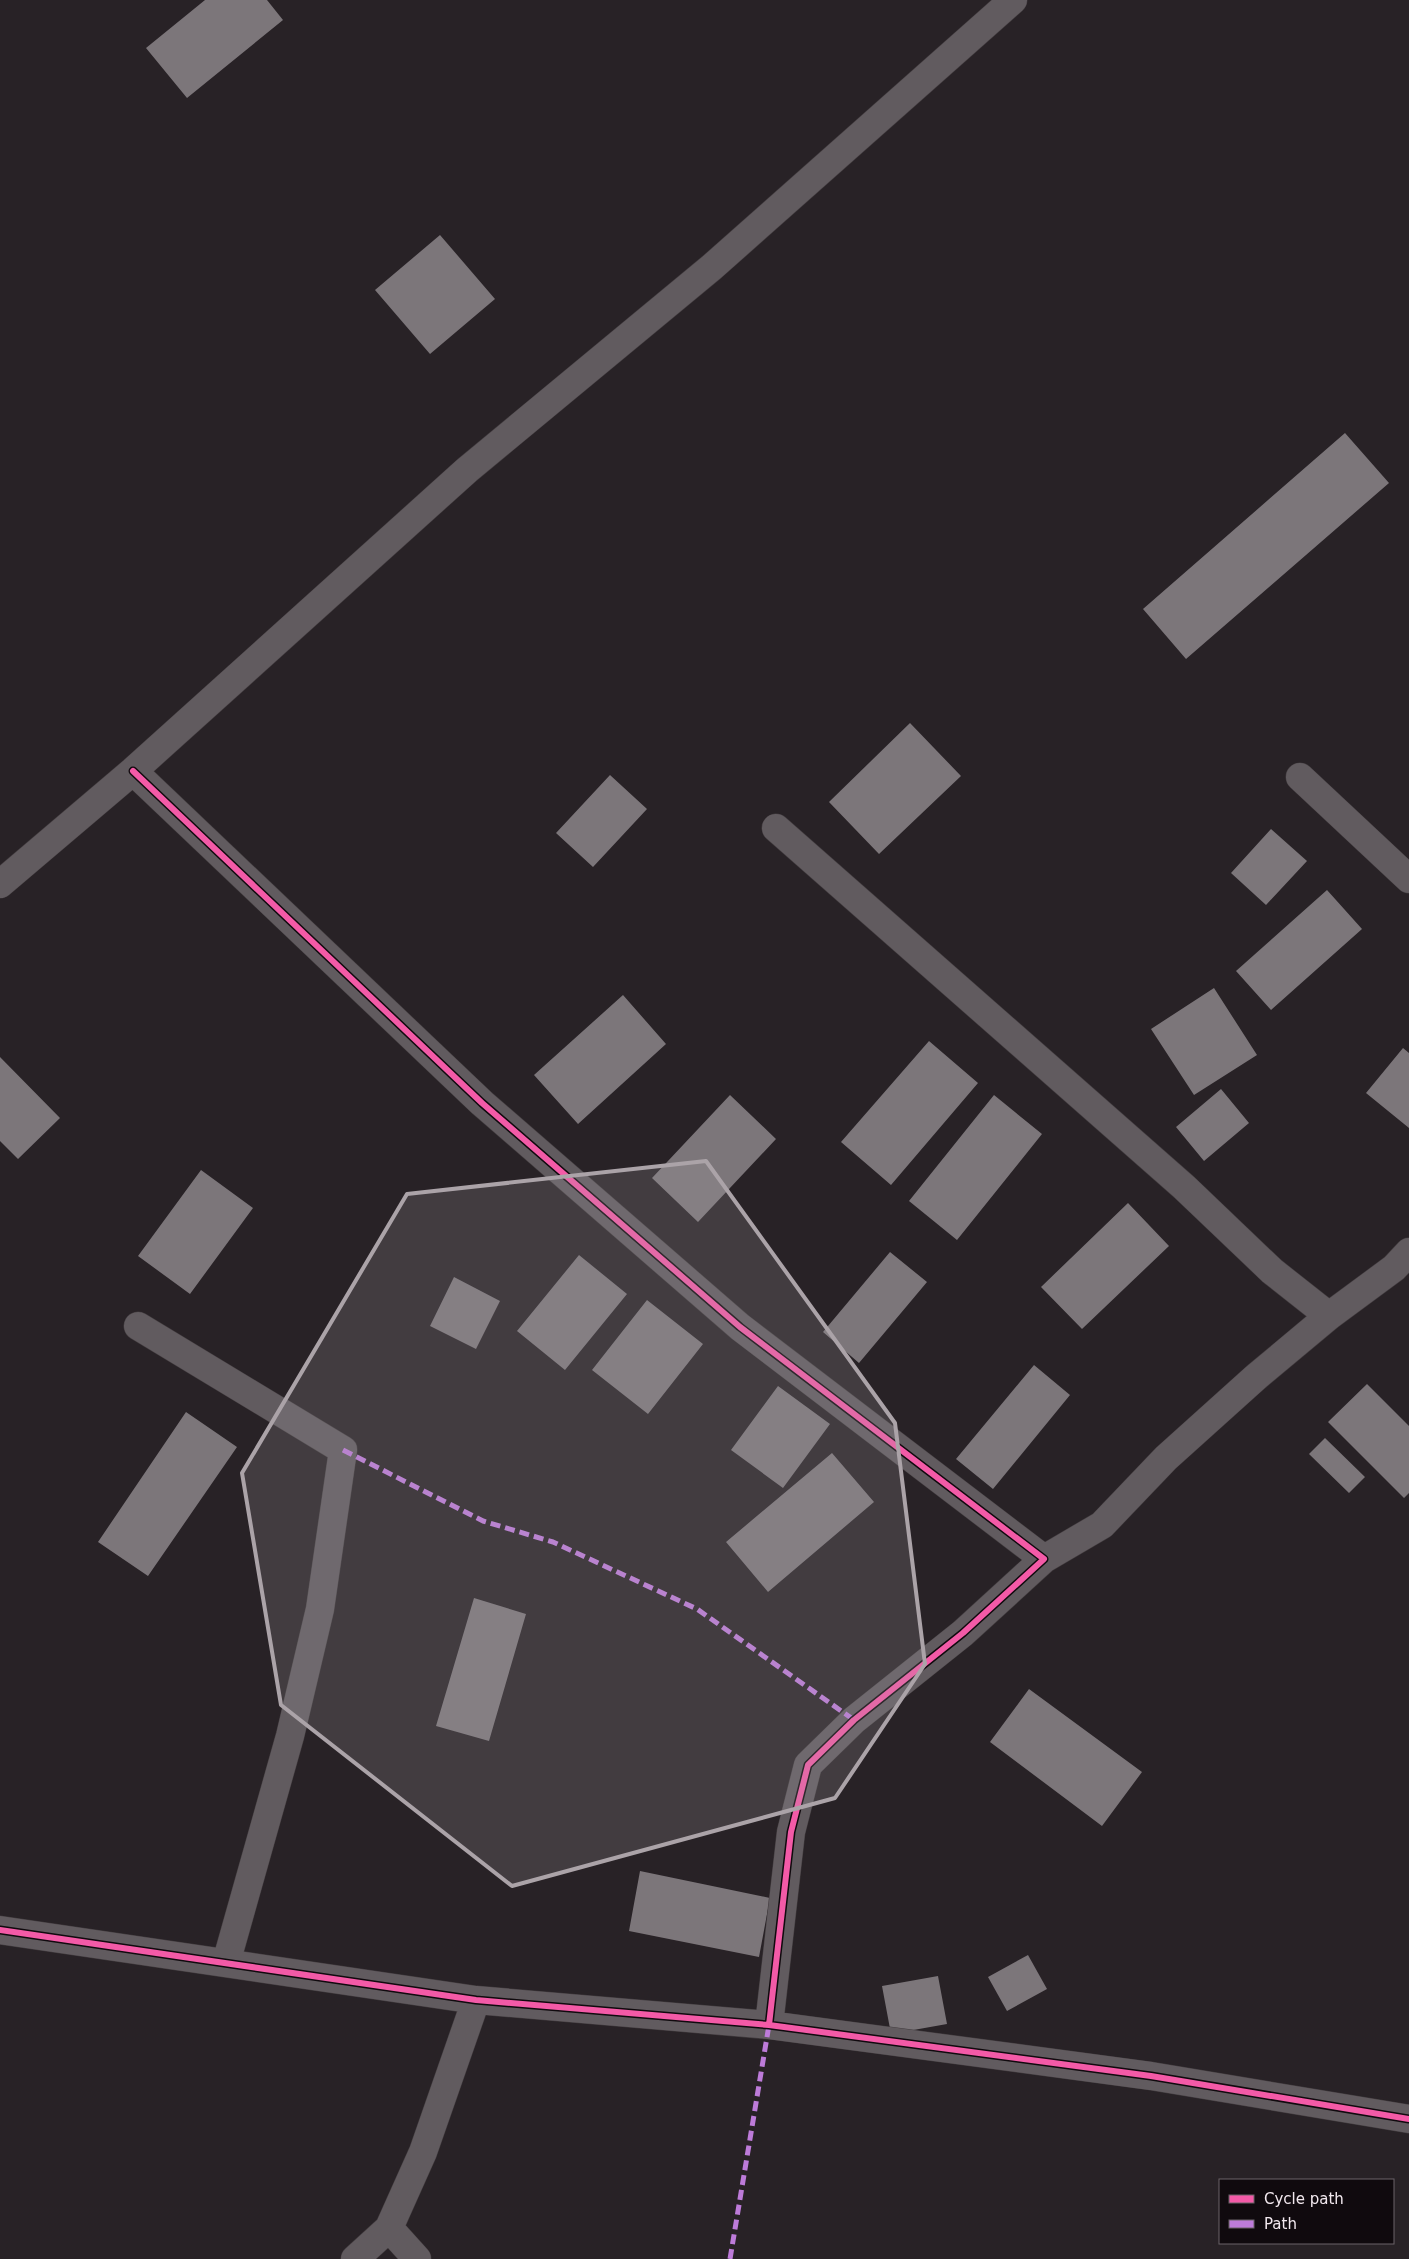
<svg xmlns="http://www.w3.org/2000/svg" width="1409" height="2259" font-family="'DejaVu Sans',sans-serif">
	<rect width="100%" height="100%" fill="#282226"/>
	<!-- building -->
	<path fill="#7c767a" d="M 205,0 L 267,0 L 283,20 L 187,98 L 146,48 Z
		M 440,235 L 495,299 L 430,354 L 375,290 Z
		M 1345,433 L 1389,483 L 1186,659 L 1143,609 Z
		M 910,723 L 961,776 L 879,854 L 829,802 Z
		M 610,775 L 647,809 L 593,867 L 556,833 Z
		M 1271,829 L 1307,861 L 1266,905 L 1231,873 Z
		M 1327,890 L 1362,929 L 1271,1010 L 1236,971 Z
		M 1214,988 L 1257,1055 L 1194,1095 L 1151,1029 Z
		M 623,995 L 666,1044 L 578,1124 L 534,1075 Z
		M 929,1041 L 978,1083 L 891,1185 L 841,1142 Z
		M 1403,1048 L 1409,1053 L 1409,1128 L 1366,1093 Z
		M 0,1057 L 60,1118 L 18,1159 L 0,1141 Z
		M 1221,1089 L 1249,1123 L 1204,1161 L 1176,1127 Z
		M 730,1095 L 776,1139 L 698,1222 L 652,1178 Z
		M 994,1095 L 1042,1134 L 957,1240 L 909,1201 Z
		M 201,1170 L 253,1208 L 190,1294 L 138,1256 Z
		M 1128,1203 L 1169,1246 L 1082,1329 L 1041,1287 Z
		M 890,1252 L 927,1282 L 859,1363 L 823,1332 Z
		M 579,1255 L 627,1294 L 565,1370 L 517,1331 Z
		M 454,1277 L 500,1301 L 476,1349 L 430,1326 Z
		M 647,1300 L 703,1344 L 648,1414 L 592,1370 Z
		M 1034,1365 L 1070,1395 L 993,1489 L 956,1459 Z
		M 1367,1384 L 1409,1426 L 1409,1493 L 1404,1498 L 1328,1422 Z
		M 778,1386 L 830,1424 L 783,1488 L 731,1450 Z
		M 186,1412 L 237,1447 L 148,1576 L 98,1542 Z
		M 1325,1438 L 1365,1477 L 1349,1493 L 1309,1454 Z
		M 832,1453 L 874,1502 L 768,1592 L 726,1542 Z
		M 474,1598 L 526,1614 L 489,1741 L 436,1726 Z
		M 1029,1689 L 1142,1772 L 1102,1826 L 990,1742 Z
		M 640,1871 L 770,1898 L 759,1957 L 629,1931 Z
		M 1028,1955 L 1047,1989 L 1007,2011 L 988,1977 Z
		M 938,1976 L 947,2024 L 891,2034 L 882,1986 Z"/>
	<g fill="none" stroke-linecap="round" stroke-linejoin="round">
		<defs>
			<path id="street" d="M 133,771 L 482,1103 L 740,1327 L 1044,1559 L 963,1633 L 854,1720 L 808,1765 L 791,1832 L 769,2025
				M 1300,777 L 1409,879
				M 776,828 L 1184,1187 L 1272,1271 L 1329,1316
				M 0,884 L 133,771 L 467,470 L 712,267 L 1013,0
				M 138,1326 L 343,1450 L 320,1609 L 290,1736 L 226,1963
				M 1044,1559 L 1102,1525 L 1166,1458 L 1256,1377 L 1329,1316 L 1394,1268 L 1409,1252
				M 0,1930 L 476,2000 L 769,2025 L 1151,2076 L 1409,2119
				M 389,2228 L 417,2259
				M 355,2259 L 389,2228 L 423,2152 L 476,2000"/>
		</defs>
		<!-- street casing -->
		<use href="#street" stroke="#423c3f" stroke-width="29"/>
		<!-- street -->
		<use href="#street" stroke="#615b5f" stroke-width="28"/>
		<!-- quiet -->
		<path stroke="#bd7bd9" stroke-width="5" stroke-dasharray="10 5" stroke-linecap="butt" d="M 343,1450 L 483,1521 L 553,1542 L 697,1609 L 854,1720
			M 730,2259 L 769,2025"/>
		<defs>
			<path id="cycleway" d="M 133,771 L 482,1103 L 740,1327 L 1044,1559 L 963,1633 L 854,1720 L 808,1765 L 791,1832 L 769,2025
				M 0,1930 L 476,2000 L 769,2025 L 1151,2076 L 1409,2119"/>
		</defs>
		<!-- cycleway casing -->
		<use href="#cycleway" stroke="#100a0e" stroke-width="9"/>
		<!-- cycleway -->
		<use href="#cycleway" stroke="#f35aa7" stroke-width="6"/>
	</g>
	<!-- marked area -->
	<path fill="#aba3a8" fill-opacity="0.2" stroke="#aba3a8" stroke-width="4" stroke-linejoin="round" d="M 706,1161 L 895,1423 L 925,1664 L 835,1798 L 512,1886 L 281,1705 L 242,1473 L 407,1194 Z"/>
	<!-- legend -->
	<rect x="1219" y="2179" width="175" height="65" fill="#100a0e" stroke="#6a6368"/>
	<rect x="1229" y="2195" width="25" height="8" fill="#f35aa7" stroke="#6a6368"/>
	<text x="1264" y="2204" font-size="15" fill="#f2e8ee">Cycle path</text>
	<rect x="1229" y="2220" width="25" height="8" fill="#bd7bd9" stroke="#6a6368"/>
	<text x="1264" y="2229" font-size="15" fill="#f2e8ee">Path</text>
</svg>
